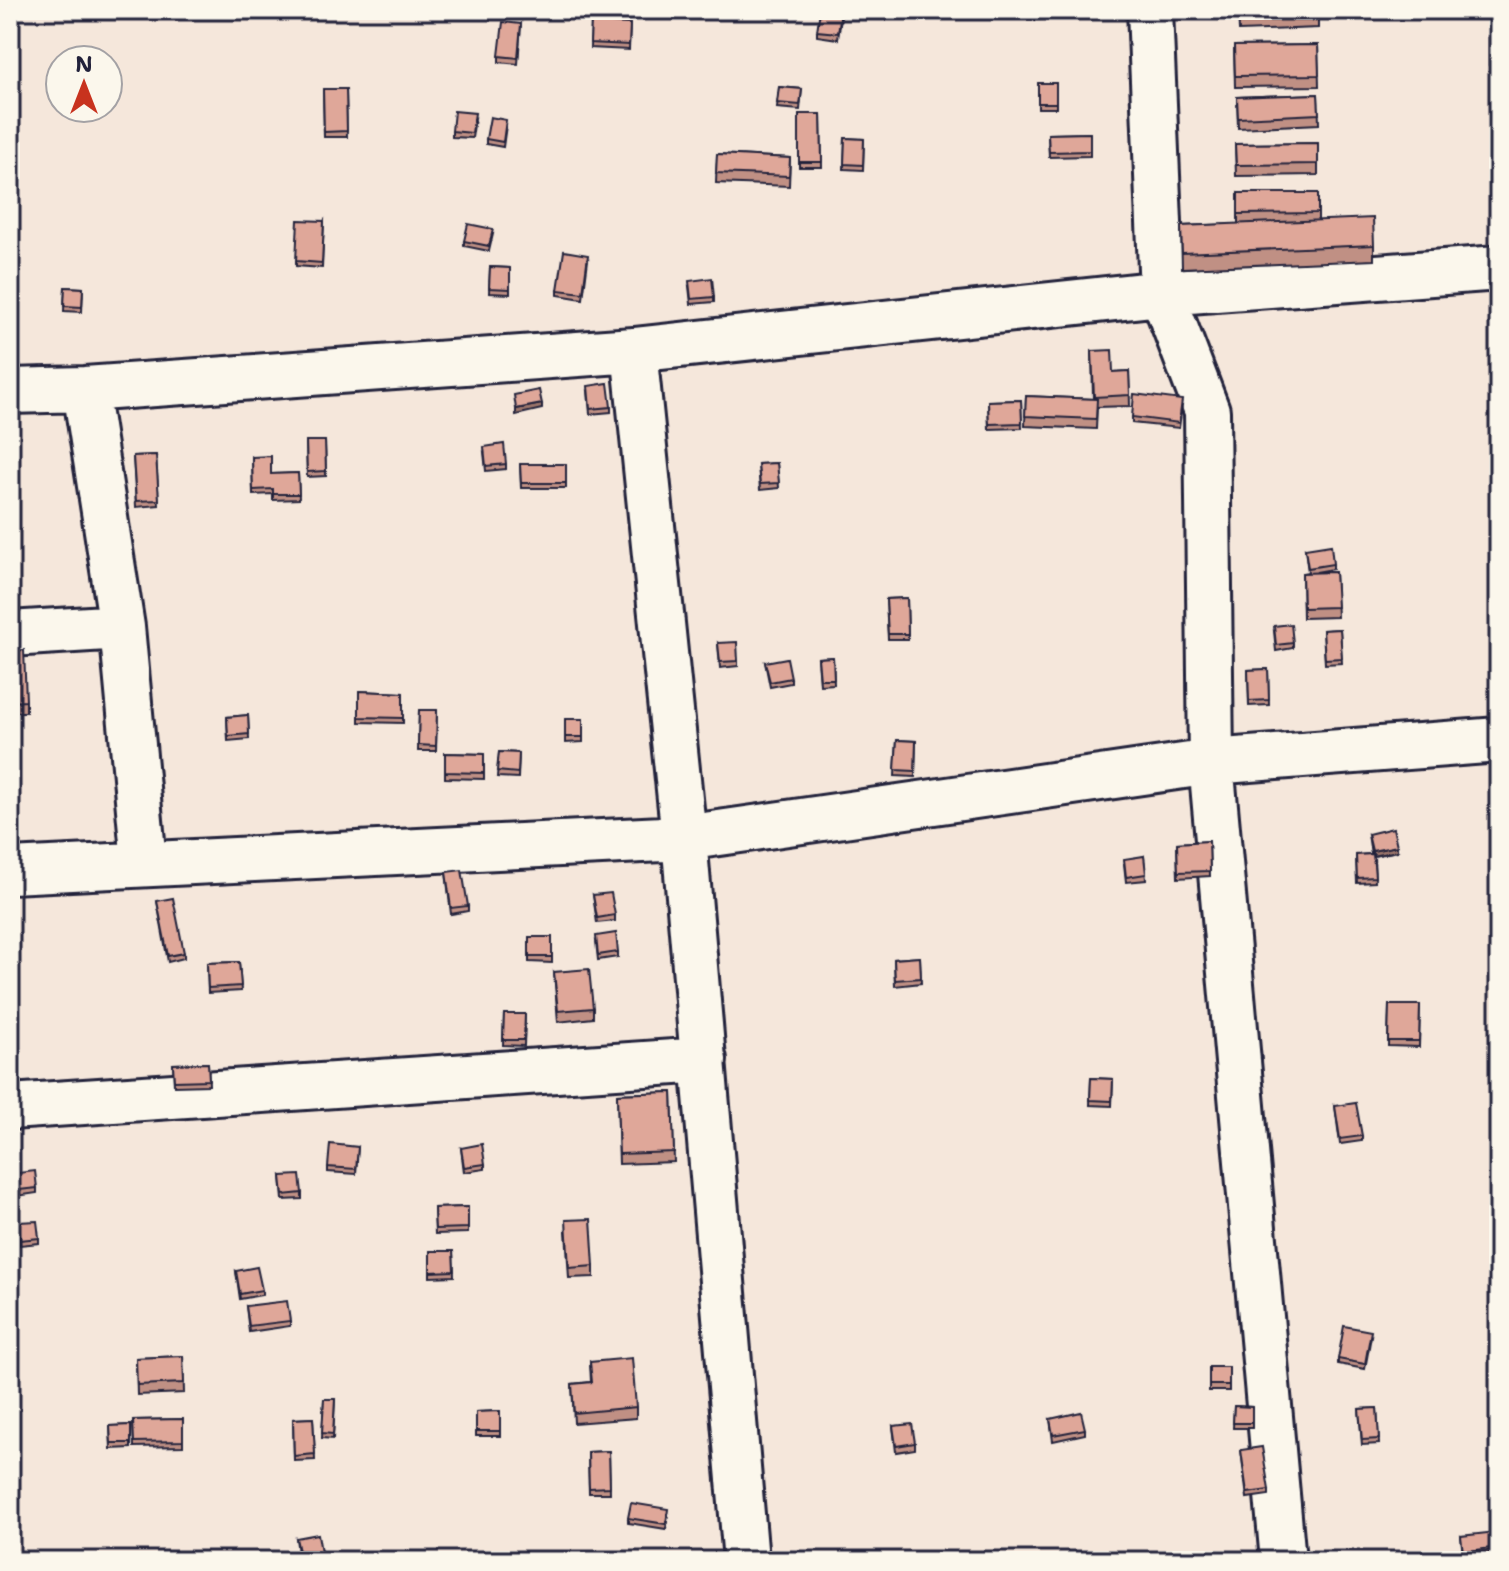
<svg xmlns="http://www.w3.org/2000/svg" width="1509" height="1571" font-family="'Shantell Sans',sans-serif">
	<rect width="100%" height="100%" fill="#f5e7db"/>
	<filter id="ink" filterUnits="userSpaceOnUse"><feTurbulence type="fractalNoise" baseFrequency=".0125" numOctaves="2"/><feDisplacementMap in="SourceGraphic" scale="16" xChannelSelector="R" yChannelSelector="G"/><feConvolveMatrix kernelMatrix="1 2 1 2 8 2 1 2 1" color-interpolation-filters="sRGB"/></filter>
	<g filter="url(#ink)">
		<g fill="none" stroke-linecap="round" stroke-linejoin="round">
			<defs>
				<path id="minor" d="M 1150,10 L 1162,293 L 1207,411 L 1211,762 L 1283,1561
					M 634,350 L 684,838 L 746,1561
					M 85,389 L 122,627 L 144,863
					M 10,391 L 85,389 L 634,350 L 1162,293 L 1499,268
					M 10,634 L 122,627
					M 10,871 L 684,838 L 1211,762 L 1499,740
					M 10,1107 L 704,1060"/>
			</defs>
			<!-- minor casing -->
			<use href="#minor" stroke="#22223b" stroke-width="50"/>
			<!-- minor -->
			<use href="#minor" stroke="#fbf7ec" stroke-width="44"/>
		</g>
		<!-- wall -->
		<path fill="#c09084" stroke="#22223b" stroke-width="2" d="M 1036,10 L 1055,10 L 1055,19 L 1036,20 Z
			M 1238,10 L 1318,10 L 1318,28 L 1239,31 Z
			M 841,17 L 838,39 L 817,36 L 817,31 Z
			M 591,22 L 630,24 L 629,50 L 590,48 Z
			M 521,24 L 518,64 L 499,62 L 499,56 Z
			M 1489,36 L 1499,36 L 1499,65 L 1489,65 Z
			M 1318,45 L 1319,86 L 1235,87 L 1234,46 Z
			M 1038,83 L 1056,83 L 1056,108 L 1038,108 Z
			M 779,87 L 802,89 L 800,110 L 777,108 Z
			M 323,89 L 346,89 L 347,137 L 324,137 Z
			M 1318,94 L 1319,124 L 1238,128 L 1237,97 Z
			M 799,114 L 821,114 L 822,167 L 799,167 Z
			M 475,118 L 472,138 L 452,137 L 452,131 Z
			M 506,125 L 503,147 L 486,144 L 486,139 Z
			M 1090,133 L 1090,156 L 1049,157 L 1048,134 Z
			M 845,138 L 864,139 L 863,170 L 844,169 Z
			M 1318,143 L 1318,175 L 1236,176 L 1235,144 Z
			M 717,154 L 790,158 L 789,186 L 716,183 Z
			M 1238,193 L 1318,213 L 1318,221 L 1374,245 L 1374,260 L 1182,268 L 1181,226 L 1238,224 Z
			M 324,221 L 322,268 L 296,266 L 296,261 Z
			M 493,234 L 489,251 L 464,246 L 464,241 Z
			M 588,260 L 583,299 L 558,295 L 558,290 Z
			M 490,267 L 510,268 L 510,294 L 489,293 Z
			M 689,286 L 714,297 L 714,302 L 691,304 Z
			M 65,287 L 83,288 L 82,312 L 64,311 Z
			M 1092,351 L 1113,372 L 1129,371 L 1130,406 L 1097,407 L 1096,429 L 1025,426 L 1026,396 L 1093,399 Z
			M 588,391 L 611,407 L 611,412 L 590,414 Z
			M 1021,400 L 1022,428 L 989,429 L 988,401 Z
			M 1182,406 L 1179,428 L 1132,423 L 1132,417 Z
			M 306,441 L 325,441 L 326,476 L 307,477 Z
			M 484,452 L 506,464 L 506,469 L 486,471 Z
			M 156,455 L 159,505 L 136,507 L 133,456 Z
			M 252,457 L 271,474 L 298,473 L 299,499 L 273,500 L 273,494 L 253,495 Z
			M 777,463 L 779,488 L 760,490 L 758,464 Z
			M 520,464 L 566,464 L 566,488 L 521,488 Z
			M 1305,549 L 1333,564 L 1333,569 L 1316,572 L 1335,572 L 1337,617 L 1303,618 L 1302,573 L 1308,572 Z
			M 907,598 L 908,639 L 888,639 L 886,599 Z
			M 1340,629 L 1342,663 L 1325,664 L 1323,630 Z
			M 1274,631 L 1293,643 L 1293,648 L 1276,651 Z
			M 718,643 L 738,661 L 738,666 L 720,668 Z
			M 10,651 L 26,701 L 26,712 L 10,712 Z
			M 833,657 L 834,684 L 820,685 L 818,658 Z
			M 765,662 L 791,678 L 791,683 L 770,687 Z
			M 1268,669 L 1269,705 L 1249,706 L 1248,670 Z
			M 359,691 L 403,693 L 403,723 L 359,722 Z
			M 419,710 L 437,710 L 436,751 L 418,751 Z
			M 248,715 L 249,739 L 228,741 L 227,717 Z
			M 565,719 L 583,719 L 583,742 L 565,743 Z
			M 897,740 L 916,741 L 915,777 L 895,776 Z
			M 499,752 L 519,753 L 518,778 L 497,777 Z
			M 445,753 L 484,754 L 484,779 L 445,778 Z
			M 1368,834 L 1397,851 L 1374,856 L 1375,882 L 1357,883 L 1356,855 L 1371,854 Z
			M 1209,841 L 1210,876 L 1178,878 L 1177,843 Z
			M 1144,856 L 1146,880 L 1126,882 L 1124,864 Z
			M 446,872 L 468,906 L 468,911 L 451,914 Z
			M 593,895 L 615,915 L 615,921 L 597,923 Z
			M 157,901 L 184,953 L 184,958 L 168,962 Z
			M 529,937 L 552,937 L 552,963 L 529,962 Z
			M 596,941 L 618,952 L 618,957 L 598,960 Z
			M 920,957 L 921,983 L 895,986 L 894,959 Z
			M 239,962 L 241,991 L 208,993 L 207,963 Z
			M 554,972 L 593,1008 L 593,1018 L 558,1022 Z
			M 1389,1005 L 1420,1005 L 1419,1047 L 1388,1046 Z
			M 504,1014 L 525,1014 L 524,1046 L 503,1045 Z
			M 208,1063 L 209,1085 L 174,1086 L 173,1064 Z
			M 1091,1078 L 1113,1079 L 1112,1106 L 1090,1105 Z
			M 672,1092 L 674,1162 L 619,1164 L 617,1094 Z
			M 1335,1106 L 1362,1136 L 1362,1141 L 1340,1144 Z
			M 358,1147 L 356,1174 L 328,1172 L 328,1167 Z
			M 461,1148 L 485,1164 L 485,1169 L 464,1172 Z
			M 10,1174 L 37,1188 L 37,1193 L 10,1197 Z
			M 281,1176 L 302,1193 L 302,1199 L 283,1200 Z
			M 468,1207 L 468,1233 L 435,1234 L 434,1208 Z
			M 18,1227 L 39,1238 L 39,1243 L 20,1245 Z
			M 566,1231 L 594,1266 L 594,1277 L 569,1278 Z
			M 430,1251 L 453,1251 L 454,1276 L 430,1277 Z
			M 236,1271 L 262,1290 L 262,1295 L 240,1299 Z
			M 246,1306 L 290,1321 L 290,1326 L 249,1332 Z
			M 1371,1336 L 1365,1369 L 1338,1364 L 1338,1359 Z
			M 183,1356 L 184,1393 L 137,1395 L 136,1358 Z
			M 590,1362 L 636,1407 L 636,1418 L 574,1423 L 572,1384 L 591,1382 Z
			M 1209,1367 L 1229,1367 L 1229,1391 L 1209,1391 Z
			M 324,1399 L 335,1399 L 333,1439 L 322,1438 Z
			M 1234,1406 L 1252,1407 L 1252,1428 L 1233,1428 Z
			M 1377,1408 L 1379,1444 L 1362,1445 L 1359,1409 Z
			M 500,1411 L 500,1436 L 476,1436 L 476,1412 Z
			M 313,1418 L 315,1460 L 294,1461 L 293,1419 Z
			M 183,1419 L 183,1446 L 134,1447 L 133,1420 Z
			M 1050,1419 L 1085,1429 L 1085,1434 L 1053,1441 Z
			M 131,1425 L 131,1448 L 111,1449 L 110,1426 Z
			M 893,1426 L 915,1443 L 915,1449 L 896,1452 Z
			M 1241,1450 L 1269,1490 L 1269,1495 L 1247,1498 Z
			M 609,1451 L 610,1493 L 589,1493 L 588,1452 Z
			M 668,1514 L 666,1529 L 628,1523 L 628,1518 Z
			M 1461,1536 L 1498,1547 L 1498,1552 L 1463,1557 Z
			M 296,1538 L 321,1552 L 321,1558 L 299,1561 Z"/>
		<!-- shaded-wall -->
		<path fill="#9c756b" stroke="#22223b" stroke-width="2" d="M 542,404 L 542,409 L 516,415 L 516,409 Z
			M 1397,846 L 1397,851 L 1372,856 L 1372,851 Z"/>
		<!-- building -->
		<path fill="#dfa799" stroke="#22223b" stroke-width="2" d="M 820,10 L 841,12 L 838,33 L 817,31 Z
			M 1036,10 L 1055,10 L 1055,14 L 1036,14 Z
			M 1239,10 L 1318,10 L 1318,18 L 1239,20 Z
			M 503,22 L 521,24 L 518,58 L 499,56 Z
			M 591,22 L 630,24 L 629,45 L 590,43 Z
			M 1489,36 L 1499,36 L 1499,60 L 1489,60 Z
			M 1318,45 L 1319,75 L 1235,76 L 1234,46 Z
			M 1038,83 L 1056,83 L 1056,103 L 1038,103 Z
			M 779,87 L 802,89 L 800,105 L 777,103 Z
			M 323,89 L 346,89 L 347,131 L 324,132 Z
			M 1318,94 L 1319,114 L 1238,118 L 1237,97 Z
			M 454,111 L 475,113 L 472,133 L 452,131 Z
			M 799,114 L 821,114 L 822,162 L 799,162 Z
			M 490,117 L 506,120 L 503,142 L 486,139 Z
			M 1090,133 L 1090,151 L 1049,152 L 1048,134 Z
			M 845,138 L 864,139 L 863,165 L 844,164 Z
			M 1318,143 L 1318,164 L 1236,165 L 1235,144 Z
			M 717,154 L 790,158 L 789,176 L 716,173 Z
			M 1238,193 L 1318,193 L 1318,213 L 1238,214 Z
			M 1373,218 L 1374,245 L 1182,253 L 1181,226 Z
			M 298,220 L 324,221 L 322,263 L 296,261 Z
			M 468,224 L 493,229 L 489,246 L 464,241 Z
			M 564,251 L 588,255 L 583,293 L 558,290 Z
			M 490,267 L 510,268 L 510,289 L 489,288 Z
			M 712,278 L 714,297 L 691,299 L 689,281 Z
			M 65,287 L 83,288 L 82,307 L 64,306 Z
			M 1112,350 L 1113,372 L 1129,371 L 1130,395 L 1094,397 L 1092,351 Z
			M 608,383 L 611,407 L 590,409 L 588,386 Z
			M 539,390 L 542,404 L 516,409 L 514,395 Z
			M 1134,394 L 1182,400 L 1179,423 L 1132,417 Z
			M 1026,396 L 1097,399 L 1096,419 L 1025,416 Z
			M 1021,400 L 1022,423 L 989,424 L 988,401 Z
			M 306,441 L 325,441 L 326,471 L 307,472 Z
			M 504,444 L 506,464 L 486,466 L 484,447 Z
			M 156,455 L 159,500 L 136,501 L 133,456 Z
			M 271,456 L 271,474 L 298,473 L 299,494 L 273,494 L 273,489 L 253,490 L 252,457 Z
			M 777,463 L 779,483 L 760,484 L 758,464 Z
			M 520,464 L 566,464 L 566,483 L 521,483 Z
			M 1331,545 L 1333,564 L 1308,568 L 1305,549 Z
			M 1335,572 L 1337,607 L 1303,608 L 1302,573 Z
			M 907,598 L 908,634 L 888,634 L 886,599 Z
			M 1291,624 L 1293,643 L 1276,645 L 1274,626 Z
			M 1340,629 L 1342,658 L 1325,659 L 1323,630 Z
			M 737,642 L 738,661 L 720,662 L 718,643 Z
			M 24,650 L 26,701 L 10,702 L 10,651 Z
			M 833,657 L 834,679 L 820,679 L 818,658 Z
			M 787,658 L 791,678 L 770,682 L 765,662 Z
			M 1268,669 L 1269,700 L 1249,701 L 1248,670 Z
			M 359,691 L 403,693 L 403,718 L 359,717 Z
			M 419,710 L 437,710 L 436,746 L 418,745 Z
			M 248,715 L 249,734 L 228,736 L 227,717 Z
			M 565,719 L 583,719 L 583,737 L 565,737 Z
			M 897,740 L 916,741 L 915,771 L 895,770 Z
			M 499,752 L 519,753 L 518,773 L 497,771 Z
			M 445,753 L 484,754 L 484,773 L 445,772 Z
			M 1393,828 L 1397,846 L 1372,851 L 1368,834 Z
			M 1209,841 L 1210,871 L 1178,872 L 1177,843 Z
			M 1373,854 L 1375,877 L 1357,878 L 1356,855 Z
			M 1144,856 L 1146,874 L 1126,877 L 1124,859 Z
			M 462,870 L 468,906 L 451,908 L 446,872 Z
			M 611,893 L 615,915 L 597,918 L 593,895 Z
			M 173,898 L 184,953 L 168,956 L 157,901 Z
			M 616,933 L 618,952 L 598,955 L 596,936 Z
			M 529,937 L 552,937 L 552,957 L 529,957 Z
			M 920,957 L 921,978 L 895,980 L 894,959 Z
			M 239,962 L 241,986 L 208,988 L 207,963 Z
			M 589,969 L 593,1008 L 558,1011 L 554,972 Z
			M 1389,1005 L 1420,1005 L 1419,1041 L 1388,1041 Z
			M 504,1014 L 525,1014 L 524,1040 L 503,1040 Z
			M 208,1063 L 209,1080 L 174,1081 L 173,1064 Z
			M 1091,1078 L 1113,1079 L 1112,1101 L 1090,1100 Z
			M 672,1092 L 674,1152 L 619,1154 L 617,1094 Z
			M 1356,1103 L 1362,1136 L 1340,1139 L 1335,1106 Z
			M 330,1144 L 358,1147 L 356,1169 L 328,1167 Z
			M 482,1144 L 485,1164 L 464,1167 L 461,1148 Z
			M 35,1171 L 37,1188 L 10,1191 L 10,1174 Z
			M 300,1175 L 302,1193 L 283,1195 L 281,1176 Z
			M 468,1207 L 468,1228 L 435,1229 L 434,1208 Z
			M 591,1219 L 594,1266 L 569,1268 L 566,1220 Z
			M 37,1221 L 39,1238 L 20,1240 L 18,1222 Z
			M 430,1251 L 453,1251 L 454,1271 L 430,1272 Z
			M 257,1267 L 262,1290 L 240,1294 L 236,1271 Z
			M 287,1301 L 290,1321 L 249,1326 L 246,1306 Z
			M 1344,1326 L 1371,1331 L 1365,1364 L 1338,1359 Z
			M 183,1356 L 184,1383 L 137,1385 L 136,1358 Z
			M 632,1358 L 636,1407 L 574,1413 L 572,1384 L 592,1382 L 590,1362 Z
			M 1209,1367 L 1229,1367 L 1229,1385 L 1209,1385 Z
			M 324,1399 L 335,1399 L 333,1434 L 322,1433 Z
			M 1234,1406 L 1252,1407 L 1252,1423 L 1233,1423 Z
			M 1377,1408 L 1379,1439 L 1362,1440 L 1359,1409 Z
			M 500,1411 L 500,1431 L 476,1431 L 476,1412 Z
			M 1081,1412 L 1085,1429 L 1053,1435 L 1050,1419 Z
			M 313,1418 L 315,1454 L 294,1456 L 293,1419 Z
			M 183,1419 L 183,1441 L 134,1442 L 133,1420 Z
			M 912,1424 L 915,1443 L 896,1446 L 893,1426 Z
			M 131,1425 L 131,1443 L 111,1443 L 110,1426 Z
			M 1262,1447 L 1269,1490 L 1247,1493 L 1241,1450 Z
			M 609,1451 L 610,1487 L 589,1488 L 588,1452 Z
			M 631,1503 L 668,1509 L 666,1524 L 628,1518 Z
			M 1496,1532 L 1498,1547 L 1463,1552 L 1461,1536 Z
			M 318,1534 L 321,1552 L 300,1556 L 296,1538 Z"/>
	</g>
	<!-- margin -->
	<rect width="1509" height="1571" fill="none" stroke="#fbf7ec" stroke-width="40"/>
	<rect x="20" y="20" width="1469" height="1531" fill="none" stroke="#22223b" stroke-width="3" filter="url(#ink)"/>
	<!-- north arrow -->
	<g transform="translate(84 84)"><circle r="38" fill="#fbf7ec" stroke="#a4a2a5" stroke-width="2"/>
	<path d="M0-6L14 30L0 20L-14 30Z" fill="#c8321e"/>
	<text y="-12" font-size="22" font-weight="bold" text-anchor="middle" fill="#22223b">N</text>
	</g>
</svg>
